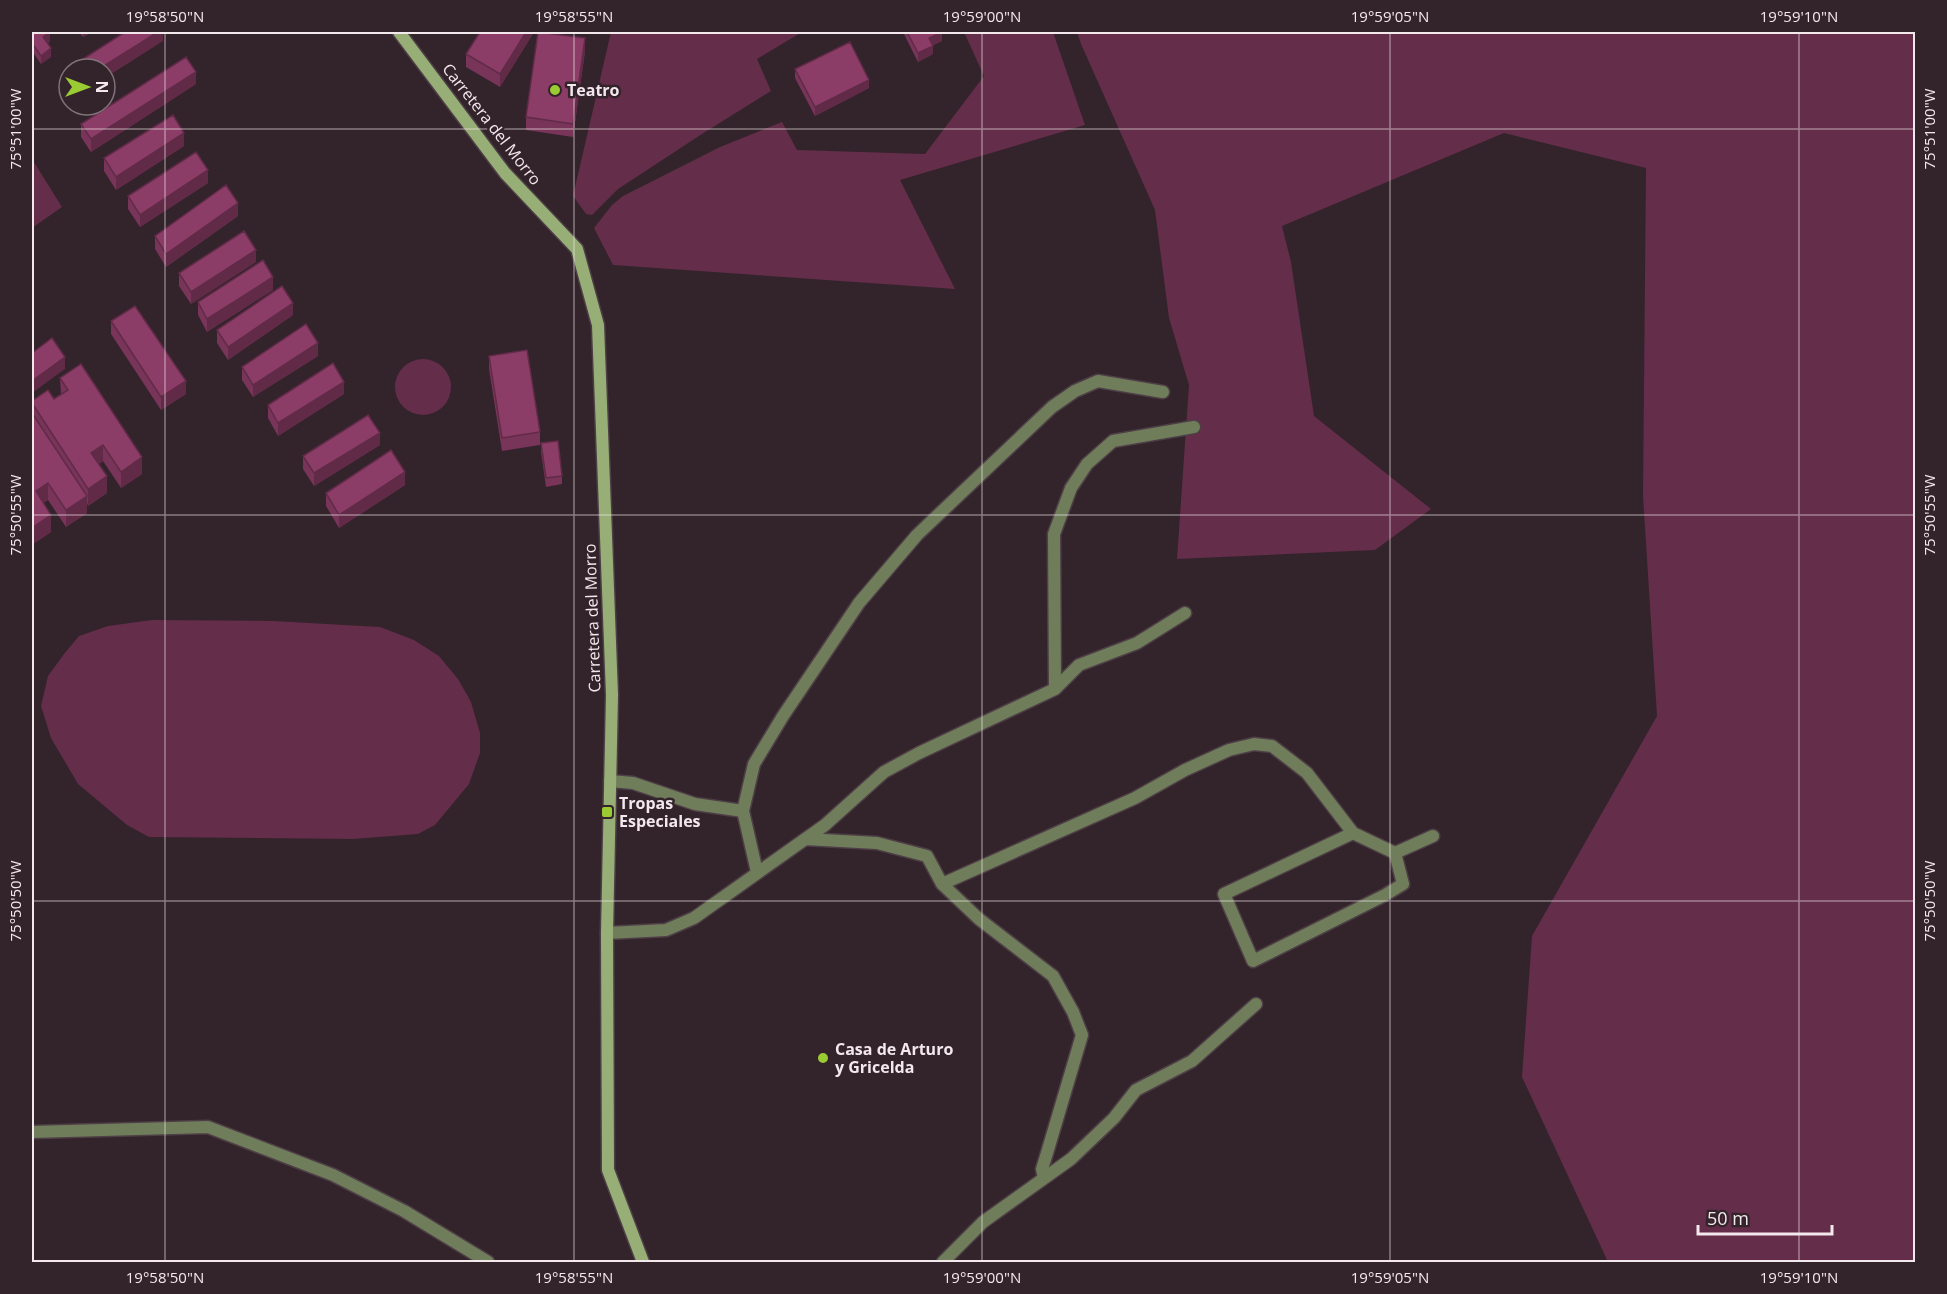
<svg xmlns="http://www.w3.org/2000/svg" width="1947" height="1294" font-family="'Open Sans',sans-serif">
	<rect width="100%" height="100%" fill="#33232b"/>
	<!-- green -->
	<path fill="#642d4a" d="M 611,32 L 802,32 L 757,59 L 771,91 L 702,134 L 618,189 L 592,215 L 586,214 L 573,196 Z
		M 964,32 L 1053,32 L 1085,125 L 900,180 L 955,289 L 613,265 L 594,228 L 612,205 L 623,196 L 720,147 L 782,122 L 797,150 L 925,154 L 984,76 Z
		M 1077,32 L 1915,32 L 1915,1262 L 1608,1262 L 1522,1077 L 1532,936 L 1657,716 L 1643,496 L 1646,168 L 1504,133 L 1282,226 L 1291,262 L 1314,416 L 1431,509 L 1375,550 L 1177,559 L 1189,385 L 1169,318 L 1155,210 L 1081,44 Z
		M 32,159 L 62,207 L 32,228 Z
		M395 387a28 28 0 1 1 56 0a28 28 0 1 1-56 0Z
		M 152,620 L 273,621 L 380,627 L 414,640 L 439,656 L 458,679 L 471,702 L 480,733 L 480,753 L 469,784 L 435,825 L 418,834 L 353,839 L 149,837 L 127,825 L 78,784 L 51,738 L 41,706 L 48,676 L 64,654 L 79,636 L 108,626 Z"/>
	<g fill="none" stroke-linecap="round" stroke-linejoin="round">
		<defs>
			<path id="minor" d="M 1055,689 L 1054,534 L 1071,488 L 1087,464 L 1113,441 L 1194,427
				M 610,781 L 633,783 L 695,804 L 743,811 L 757,872
				M 743,811 L 754,764 L 783,716 L 859,603 L 917,535 L 1052,407 L 1075,391 L 1098,381 L 1163,392
				M 1353,833 L 1224,894 L 1253,961 L 1385,895 L 1403,884 L 1395,853
				M 805,839 L 877,843 L 927,856 L 942,884 L 979,919 L 1053,976 L 1073,1012 L 1082,1035 L 1047,1153 L 1042,1169 L 1044,1178
				M 942,884 L 1135,798 L 1185,770 L 1229,750 L 1254,744 L 1272,746 L 1307,773 L 1353,833 L 1395,853 L 1433,836
				M 607,933 L 666,930 L 694,918 L 825,825 L 884,772 L 919,753 L 1055,689 L 1079,665 L 1137,643 L 1185,613
				M 32,1132 L 208,1127 L 333,1175 L 404,1211 L 488,1262
				M 943,1262 L 983,1222 L 1071,1159 L 1114,1118 L 1136,1090 L 1192,1061 L 1256,1004"/>
			<path id="secondary" d="M 399,32 L 505,173 L 577,249 L 598,325 L 612,695 L 607,933 L 608,1170 L 643,1262"/>
		</defs>
		<!-- minor casing -->
		<use href="#minor" stroke="#4e3f46" stroke-width="15"/>
		<!-- secondary casing -->
		<use href="#secondary" stroke="#4e3f46" stroke-width="15"/>
		<!-- minor -->
		<use href="#minor" stroke="#6f7d5b" stroke-width="12"/>
		<!-- secondary -->
		<use href="#secondary" stroke="#97ae76" stroke-width="12"/>
	</g>
	<!-- wall -->
	<path fill="#783459" d="M 32,32 L 50,41 L 48,43 L 51,57 L 41,64 L 32,51 Z
		M 79,32 L 92,32 L 83,37 Z
		M 480,32 L 534,32 L 500,87 L 466,67 L 466,54 Z
		M 903,32 L 941,32 L 942,41 L 933,45 L 933,54 L 918,62 Z
		M 585,51 L 573,137 L 526,130 L 526,117 Z
		M 795,69 L 869,88 L 815,116 L 795,78 Z
		M 196,84 L 91,152 L 81,137 L 81,124 Z
		M 184,146 L 116,190 L 104,171 L 104,158 Z
		M 208,183 L 140,227 L 128,209 L 128,196 Z
		M 238,216 L 166,267 L 155,249 L 155,236 Z
		M 256,262 L 191,304 L 179,286 L 179,273 Z
		M 273,290 L 207,332 L 198,315 L 198,302 Z
		M 293,315 L 228,360 L 217,343 L 217,330 Z
		M 111,321 L 186,394 L 161,410 L 111,334 Z
		M 318,356 L 253,397 L 242,380 L 242,367 Z
		M 489,356 L 540,432 L 540,445 L 502,451 L 489,369 Z
		M 60,378 L 142,474 L 121,488 L 103,461 L 99,464 L 107,493 L 88,506 L 87,503 L 87,513 L 66,527 L 48,500 L 43,503 L 51,532 L 33,544 L 32,543 L 32,401 L 54,399 L 61,395 Z
		M 344,394 L 278,436 L 268,418 L 268,405 Z
		M 541,443 L 562,476 L 562,484 L 546,487 L 541,452 Z
		M 380,445 L 314,486 L 303,469 L 303,456 Z
		M 405,485 L 339,528 L 326,506 L 326,493 Z"/>
	<!-- shaded-wall -->
	<path fill="#612b48" d="M 50,32 L 50,41 L 43,46 L 43,37 Z
		M 83,32 L 92,32 L 83,37 Z
		M 158,32 L 163,32 L 163,41 L 105,78 L 105,69 L 99,69 Z
		M 526,32 L 534,32 L 500,87 L 500,74 Z
		M 942,32 L 942,41 L 929,47 L 929,38 Z
		M 585,38 L 585,51 L 573,137 L 573,124 Z
		M 933,46 L 933,54 L 918,62 L 918,53 Z
		M 51,48 L 51,57 L 41,64 L 41,56 Z
		M 196,72 L 196,84 L 91,152 L 91,139 Z
		M 869,80 L 869,88 L 815,116 L 815,107 Z
		M 184,133 L 184,146 L 116,190 L 116,177 Z
		M 208,170 L 208,183 L 140,227 L 140,215 Z
		M 238,203 L 238,216 L 166,267 L 166,254 Z
		M 256,250 L 256,262 L 191,304 L 191,292 Z
		M 273,277 L 273,290 L 207,332 L 207,319 Z
		M 293,303 L 293,315 L 228,360 L 228,347 Z
		M 318,343 L 318,356 L 253,397 L 253,385 Z
		M 65,357 L 65,369 L 32,393 L 32,381 Z
		M 186,381 L 186,394 L 161,410 L 161,397 Z
		M 344,382 L 344,394 L 278,436 L 278,423 Z
		M 380,433 L 380,445 L 314,486 L 314,473 Z
		M 103,445 L 103,461 L 91,469 L 91,453 Z
		M 142,457 L 142,474 L 121,488 L 121,472 Z
		M 405,472 L 405,485 L 339,528 L 339,515 Z
		M 107,476 L 107,493 L 88,506 L 88,489 Z
		M 48,483 L 48,500 L 36,508 L 36,491 Z
		M 87,496 L 87,513 L 66,527 L 66,510 Z
		M 51,515 L 51,532 L 33,544 L 33,527 Z"/>
	<!-- building -->
	<path fill="#8b3d67" stroke="#612b48" stroke-width="1.5" d="M 32,32 L 50,32 L 43,37 L 51,48 L 41,56 L 32,43 Z
		M 125,32 L 158,32 L 99,69 L 70,69 L 69,68 Z
		M 480,32 L 526,32 L 500,74 L 466,54 Z
		M 538,32 L 585,38 L 573,124 L 526,117 Z
		M 907,32 L 942,32 L 929,38 L 933,46 L 918,53 Z
		M 850,42 L 869,80 L 815,107 L 795,69 Z
		M 186,57 L 196,72 L 91,139 L 81,124 Z
		M 173,115 L 184,133 L 116,177 L 104,158 Z
		M 196,152 L 208,170 L 140,215 L 128,196 Z
		M 226,185 L 238,203 L 166,254 L 155,236 Z
		M 244,231 L 256,250 L 191,292 L 179,273 Z
		M 263,260 L 273,277 L 207,319 L 198,302 Z
		M 282,286 L 293,303 L 228,347 L 217,330 Z
		M 135,306 L 186,381 L 161,397 L 111,321 Z
		M 306,324 L 318,343 L 253,385 L 242,367 Z
		M 52,338 L 65,357 L 32,381 L 32,353 Z
		M 527,350 L 540,432 L 502,438 L 489,356 Z
		M 333,363 L 344,382 L 278,423 L 268,405 Z
		M 81,364 L 142,457 L 121,472 L 103,445 L 91,453 L 107,476 L 88,489 L 32,403 L 32,401 L 48,390 L 54,399 L 68,390 L 60,378 Z
		M 32,413 L 87,496 L 66,510 L 48,483 L 36,491 L 51,515 L 33,527 L 32,526 Z
		M 368,415 L 380,433 L 314,473 L 303,456 Z
		M 558,441 L 562,476 L 546,478 L 541,443 Z
		M 391,450 L 405,472 L 339,515 L 326,493 Z"/>
	<!-- ticks -->
	<path fill="none" stroke="#f3e8ec" stroke-width="1.5" stroke-opacity="0.45" d="M 165,32 L 165,1262M 574,32 L 574,1262M 982,32 L 982,1262M 1390,32 L 1390,1262M 1799,32 L 1799,1262M 32,129 L 1916,129M 32,515 L 1916,515M 32,901 L 1916,901"/>
	<!-- markers -->
	<g fill="#9bcb33" stroke="#33232b" stroke-width="2">
		<circle cx="555" cy="90" r="6"/>
		<rect x="601" y="806" width="12" height="12" rx="3"/>
		<circle cx="823" cy="1058" r="6"/>
	</g>
	<g text-anchor="middle" dominant-baseline="central" stroke-width="5" stroke-linejoin="round" paint-order="stroke">
		<!-- poi labels -->
		<g font-size="16" font-weight="bold" fill="#f3e8ec" stroke="#33232b" text-anchor="start">
			<text x="567" y="90">Teatro</text>
			<text x="619" y="803">Tropas<tspan x="619" dy="18">Especiales</tspan></text>
			<text x="835" y="1049">Casa de Arturo<tspan x="835" dy="18">y Gricelda</tspan></text>
		</g>
		<!-- street labels -->
		<g font-size="16" fill="#f3e8ec" stroke="#33232b">
			<text transform="translate(492 124) rotate(52)">Carretera del Morro</text>
			<text transform="translate(592 618) rotate(-92)">Carretera del Morro</text>
		</g>
	</g>
	<!-- border -->
	<rect width="1947" height="1294" fill="none" stroke="#33232b" stroke-width="66"/>
	<!-- north arrow -->
	<g transform="translate(87 87) rotate(90)"><circle r="28" fill="#33232b" stroke="#807278" stroke-width="1.5"/>
	<path d="M0-4.5L10 22L0 15L-10 22Z" fill="#9bcb33"/>
	<text y="-9" font-size="16" font-weight="bold" text-anchor="middle" fill="#f3e8ec">N</text>
	</g>
	<!-- scale -->
	<path d="M1698 1225v9h134v-9" fill="none" stroke="#f3e8ec" stroke-width="3"/>
	<text x="1707" y="1225" font-size="18" fill="#f3e8ec" stroke="#33232b" stroke-width="4.5" paint-order="stroke">50 m</text>
	<rect x="33" y="33" width="1881" height="1228" fill="none" stroke="#f3e8ec" stroke-width="2"/>
	<g font-size="15" text-anchor="middle" fill="#f3e8ec">
		<text x="165" y="22">19°58'50"N</text>
		<text x="574" y="22">19°58'55"N</text>
		<text x="982" y="22">19°59'00"N</text>
		<text x="1390" y="22">19°59'05"N</text>
		<text x="1799" y="22">19°59'10"N</text>
		<text transform="translate(1930 129) rotate(-90)" y="5">75°51'00"W</text>
		<text transform="translate(16 129) rotate(-90)" y="5">75°51'00"W</text>
		<text transform="translate(1930 515) rotate(-90)" y="5">75°50'55"W</text>
		<text transform="translate(16 515) rotate(-90)" y="5">75°50'55"W</text>
		<text transform="translate(1930 901) rotate(-90)" y="5">75°50'50"W</text>
		<text transform="translate(16 901) rotate(-90)" y="5">75°50'50"W</text>
		<text x="165" y="1283">19°58'50"N</text>
		<text x="574" y="1283">19°58'55"N</text>
		<text x="982" y="1283">19°59'00"N</text>
		<text x="1390" y="1283">19°59'05"N</text>
		<text x="1799" y="1283">19°59'10"N</text>
	</g>
</svg>
